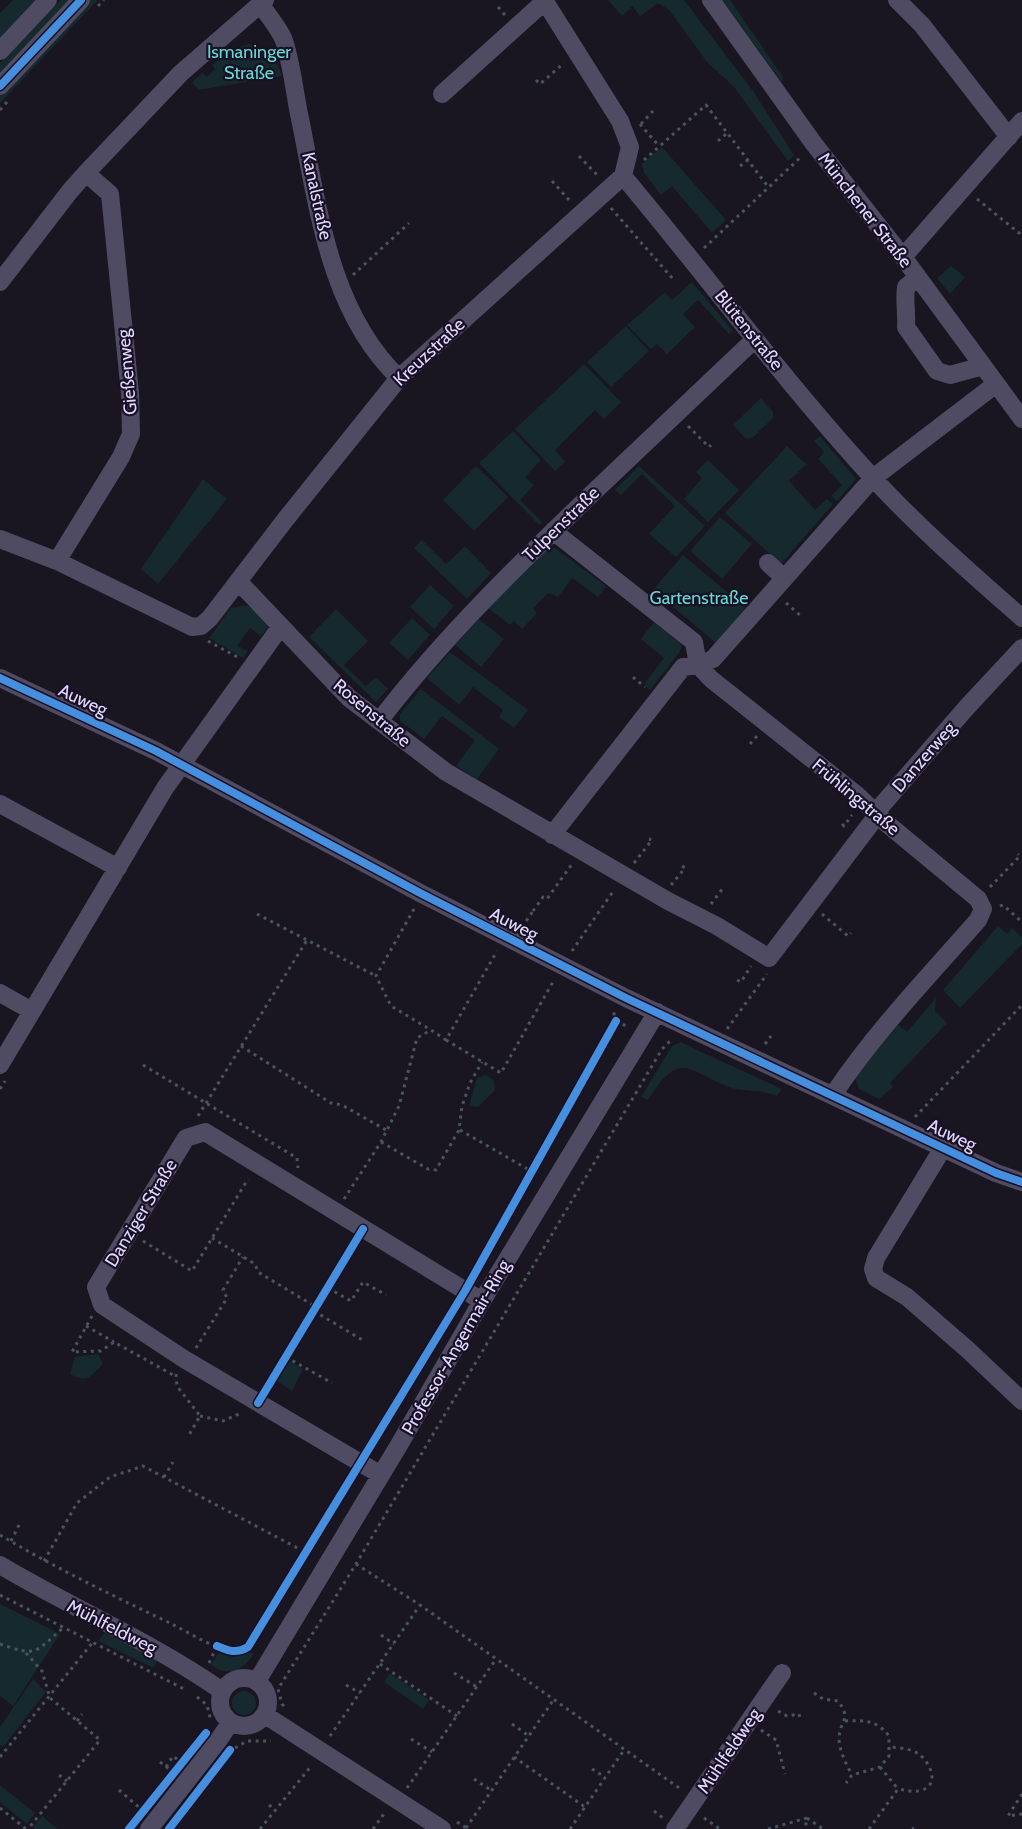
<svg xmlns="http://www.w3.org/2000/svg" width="1022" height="1829" font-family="Cabin,sans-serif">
	<rect width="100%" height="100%" fill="#191621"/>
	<!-- green -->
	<path fill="#15292e" d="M 13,0 L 40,0 L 0,43 L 0,13 Z
		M 61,0 L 71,0 L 0,74 L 0,63 Z
		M 87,0 L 98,0 L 0,103 L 0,93 Z
		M 608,0 L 684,0 L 753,91 L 794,155 L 788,161 L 734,87 L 707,62 L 669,10 L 658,3 L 640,16 L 632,6 L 622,16 Z
		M 722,0 L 730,0 L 783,77 L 782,82 Z
		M 249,44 C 268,46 277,58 282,76 L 198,90 L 192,82 L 202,73 L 207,77 L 215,69 L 212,65 L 232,49 Z
		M 662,147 L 726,220 L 712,233 L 672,186 L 661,195 L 644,173 L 642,164 Z
		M 951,266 L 965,277 L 950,294 L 937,278 Z
		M 692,282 L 733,331 L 729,334 L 698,300 L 683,314 L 695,327 L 667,354 L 657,344 L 651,349 L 627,325 L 665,292 L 672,300 Z
		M 626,326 L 649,351 L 611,387 L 587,362 Z
		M 584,364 L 621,402 L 604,419 L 595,410 L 555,450 L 565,462 L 555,471 L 515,429 Z
		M 761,398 L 773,412 L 773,418 L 752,438 L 746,439 L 733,425 Z
		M 513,431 L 541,460 L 525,477 L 534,485 L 520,500 L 542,522 L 539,525 L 479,463 Z
		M 820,436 L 856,479 L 837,501 L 831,496 L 842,485 L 818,459 L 824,452 L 814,441 Z
		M 787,446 L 806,464 L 789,481 L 815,510 L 827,499 L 833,504 L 781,564 L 725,513 Z
		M 708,460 L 739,490 L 708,522 L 684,499 L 702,478 L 696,472 Z
		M 476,466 L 508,497 L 474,531 L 443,500 Z
		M 639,466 L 705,526 L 676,557 L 649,534 L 675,506 L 642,474 L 621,495 L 615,490 Z
		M 203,479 L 227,499 L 158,584 L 141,569 Z
		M 720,517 L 752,544 L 722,579 L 690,551 Z
		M 422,540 L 446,564 L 465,546 L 491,573 L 467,599 L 414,548 Z
		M 555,548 L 606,586 L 598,597 L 572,578 L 558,597 L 548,593 L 533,608 L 537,613 L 522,629 L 514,621 L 510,625 L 488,608 L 547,549 Z
		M 683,555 L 746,608 L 716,643 L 653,590 Z
		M 430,585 L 454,606 L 434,629 L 410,607 Z
		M 246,605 L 253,608 L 269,626 L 261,636 L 250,628 L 237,646 L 248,651 L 243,658 L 209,638 L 231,608 Z
		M 336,609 L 368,641 L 344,665 L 366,686 L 376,677 L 388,689 L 376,702 L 309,637 Z
		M 412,618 L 430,635 L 408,660 L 389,643 Z
		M 479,619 L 504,639 L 481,667 L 455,645 Z
		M 654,622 L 681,643 L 682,646 L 679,653 L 650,690 L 644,684 L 664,658 L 641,639 Z
		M 450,652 L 528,710 L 514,728 L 499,717 L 503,710 L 473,687 L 459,705 L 427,678 Z
		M 421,689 L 499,749 L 477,779 L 456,766 L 475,740 L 442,716 L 424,739 L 400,721 L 400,714 Z
		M 998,926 L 1007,934 L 1012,928 L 1022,937 L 1022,944 L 960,1008 L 943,990 Z
		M 936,998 L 935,1011 L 947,1023 L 890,1083 L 893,1087 L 879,1099 L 859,1089 L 855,1078 L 897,1024 L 907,1032 Z
		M 681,1042 L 695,1049 L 782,1089 L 777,1096 C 770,1094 762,1091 755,1091 C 747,1090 739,1090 732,1088 C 686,1071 681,1048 648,1100 L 641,1097 L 672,1046 Z
		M 485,1075 L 494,1080 L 495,1090 L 478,1107 L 469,1106 L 477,1078 Z
		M 98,1354 L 103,1364 C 91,1376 87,1384 70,1374 L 75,1357 Z
		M 288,1360 L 303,1369 L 292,1391 L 277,1381 Z
		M 0,1604 L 60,1634 L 13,1706 L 0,1696 Z
		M 105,1632 L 157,1660 L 154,1668 L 98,1641 Z
		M 248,1651 L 254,1654 C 243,1670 229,1678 211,1665 L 219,1652 C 230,1657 238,1659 248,1651 Z
		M 390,1673 L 429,1700 L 423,1709 L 384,1682 Z
		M 33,1679 L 46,1692 L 3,1747 L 0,1745 L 0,1727 Z
		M232 1703a12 12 0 1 1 24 0a12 12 0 1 1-24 0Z
		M 0,1785 L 35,1813 L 27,1824 L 0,1802 Z
		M 42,1816 L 58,1829 L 35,1829 L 33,1827 Z"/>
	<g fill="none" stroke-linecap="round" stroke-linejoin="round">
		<!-- path -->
		<path stroke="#4b5362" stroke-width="3" stroke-dasharray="3 4.5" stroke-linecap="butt" d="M 98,6 L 104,0
			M 498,7 L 505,15
			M 536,80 L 540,84 L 564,63
			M 0,110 L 7,102
			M 640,124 L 658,145
			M 641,124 L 653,111
			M 718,141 L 727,133
			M 579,156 L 598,176
			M 644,160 L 706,105 L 769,188
			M 740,166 L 748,160
			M 552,181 L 570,201
			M 977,199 L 1019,233 L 1022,230
			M 611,208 L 673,279
			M 704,248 L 802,156
			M 353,275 L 409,223
			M 688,426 L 709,447 L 711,445
			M 786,603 L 801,616 L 802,614
			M 208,641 L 239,658
			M 635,677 L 634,678 L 645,687
			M 750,744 L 757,736
			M 842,824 L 844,826 L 852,815
			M 634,863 L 652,840 L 649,839
			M 671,885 L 685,868 L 682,866
			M 990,887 L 1020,856 L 1018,854
			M 711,904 L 723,888 L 722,887
			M 1000,906 L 1003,905 L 1022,922
			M 414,909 L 376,976 L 391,1006 L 431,1030
			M 533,911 L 543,897 L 547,899 L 572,864
			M 257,914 L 376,976
			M 822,914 L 848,936 L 851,933
			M 522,927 L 533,911 L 531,910
			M 572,951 L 614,890
			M 737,980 L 741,982 L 751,966
			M 616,1021 L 628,1027
			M 727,1029 L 767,974
			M 446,1040 L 501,1073 L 554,980
			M 765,1044 L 771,1036
			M 241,1046 L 331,1103 L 342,1105 L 386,1130
			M 143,1065 L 297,1158 L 298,1168
			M 0,1089 L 5,1081
			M 198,1116 L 307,940
			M 915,1117 L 1022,1005
			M 460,1130 L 531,1171
			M 381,1142 L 428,1169 L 436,1170 L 459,1130 L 462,1106 L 470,1083 L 482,1062
			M 344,1199 L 381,1142 L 399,1106 L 417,1038 L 431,1030 L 446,1040 L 497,951
			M 212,1238 L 255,1264 L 258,1272 L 316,1307
			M 143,1241 L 192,1271 L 248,1179
			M 473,1278 L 616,1021 L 613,1010
			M 328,1288 L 351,1301 L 363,1282 L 386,1295
			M 314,1311 L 364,1341
			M 92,1316 L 72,1352 L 101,1351 L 114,1342 L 175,1376
			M 86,1326 L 114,1342
			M 196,1348 L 227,1298 L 223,1290 L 243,1257
			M 286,1357 L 332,1383
			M 176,1374 L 177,1386 L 200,1416 L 189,1435
			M 200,1416 L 223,1421 L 241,1413
			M 369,1450 L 458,1304
			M 164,1477 L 173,1462
			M 0,1535 C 54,1567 111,1595 168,1622 C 188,1632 209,1646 231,1651 C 238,1653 242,1651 248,1647 L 352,1475
			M 11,1541 L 21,1521
			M 44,1561 L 77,1503 L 110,1477 L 143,1466 L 305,1552
			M 356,1564 L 420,1605 L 682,1790
			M 0,1595 L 186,1690
			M 381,1635 L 394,1644
			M 0,1644 C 38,1657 34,1653 63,1628
			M 26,1653 L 42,1671 L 50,1698 L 100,1740 L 28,1829
			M 209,1663 L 217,1646
			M 380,1664 L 457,1716
			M 454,1673 L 477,1687
			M 346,1685 L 360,1693
			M 814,1693 L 823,1699 L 838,1701 C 852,1719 840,1720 839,1738 C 839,1750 846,1764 852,1775
			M 197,1697 L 207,1705 L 211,1721
			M 284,1706 L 282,1704 L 278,1689 L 356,1564 L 662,1049 L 672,1039
			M 778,1711 L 787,1716 L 799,1714 L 800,1718
			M 77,1721 L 82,1714
			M 845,1721 C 863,1720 877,1720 889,1736 L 889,1756 L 880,1767 L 852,1775 L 846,1783
			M 512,1724 L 529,1736
			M 761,1730 L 776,1740 L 785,1774
			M 330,1736 L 420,1605
			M 411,1739 L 432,1752
			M 235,1748 L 247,1741 L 271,1741
			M 0,1757 L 93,1642
			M 514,1757 L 585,1807
			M 160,1762 L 173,1772
			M 166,1767 L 173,1756 L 181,1762
			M 880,1767 L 898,1789
			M 592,1769 L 605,1777
			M 59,1775 L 67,1781
			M 474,1779 L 492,1791
			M 407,1788 L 496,1659
			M 119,1790 L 142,1810
			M 1022,1794 L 1008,1816 L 1022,1814
			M 269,1805 L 275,1810
			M 0,1808 L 26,1829
			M 654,1811 L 663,1818
			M 704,1818 L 720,1829
			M 807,1818 L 823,1829
			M 457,1822 L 468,1829
			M 466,1828 L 554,1699
			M 260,1829 L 312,1765
			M 373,1829 L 386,1811
			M 570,1829 L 624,1750
			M 768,1829 L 807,1818 L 805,1829
			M 869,1829 L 898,1789 C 906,1790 914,1793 922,1790 C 941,1784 929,1760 917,1753 C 909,1748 898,1748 889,1747
			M 912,1829 L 914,1828"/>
		<!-- minor -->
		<path stroke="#4f4b62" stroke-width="18" d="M 544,0 L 620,121 L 630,147 L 623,176 C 706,275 785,382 873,478 C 919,528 971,573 1022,618
			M 711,0 L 814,144 L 903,257 L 1022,419
			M 897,0 L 922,25 L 1009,137
			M 260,4 C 268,15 277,26 283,38 C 290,54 295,94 299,114 C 318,204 328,310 399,378
			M 0,51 L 48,0
			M 0,86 L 81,0
			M 442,94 L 545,1
			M 903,257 L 1022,121
			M 917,278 L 906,287 C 904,300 907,313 906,327 L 937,371 L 950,375 L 983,366
			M 0,282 L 70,191 L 86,173 L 181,73 L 265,0
			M 553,531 L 694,642 L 698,665 L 711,679 L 857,795 L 885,822 L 978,899 L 983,909 L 978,920 C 928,977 875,1032 833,1095
			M 0,539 L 57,561 L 192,627 L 201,626 L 210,618 L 285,520 L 399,378 L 623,176
			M 57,561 L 121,457 L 131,434 L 130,393 L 110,194 L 86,173
			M 768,563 L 784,578
			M 238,581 L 349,698 L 446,772 L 668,901 L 717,926 L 769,958 L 872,822 L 882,805 L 967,707 L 1022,648
			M 0,678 L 156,751 L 422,894 L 626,998 L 996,1173 L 1022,1182
			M 380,720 C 445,635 522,561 599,487 C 651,438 703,389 755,339
			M 0,804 L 118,868
			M 552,835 L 683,667 L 698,665 L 713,659 L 873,478 L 996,384
			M 0,993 L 32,1011
			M 0,1065 L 165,788 L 281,626
			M 943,1148 L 876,1258 L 873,1269 L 876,1278 L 907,1297 L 968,1350 L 1022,1401
			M 381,1475 L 184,1359 L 102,1305 L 96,1287 L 186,1138 L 205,1132 L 482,1301
			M 0,1565 C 74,1609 152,1642 222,1691
			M220 1702a24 24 0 1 1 48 0a24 24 0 1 1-48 0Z
			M 257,1681 L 399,1445 L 482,1301 L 657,1012
			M 265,1715 L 442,1829
			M 149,1829 L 218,1741 L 230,1723
			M 675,1829 L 782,1673"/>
		<defs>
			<path id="cycleway" d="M 0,86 L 81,0
				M 0,678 L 156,751 L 422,894 L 626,998 L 996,1173 L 1022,1182
				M 258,1403 L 363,1229
				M 217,1646 C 229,1651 236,1654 248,1647 L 465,1291 L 616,1021
				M 129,1829 L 206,1733
				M 169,1829 L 230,1750"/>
		</defs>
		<!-- cycleway casing -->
		<use href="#cycleway" stroke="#181126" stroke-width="11"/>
		<!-- cycleway -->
		<use href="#cycleway" stroke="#468fdf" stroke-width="8"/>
	</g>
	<g text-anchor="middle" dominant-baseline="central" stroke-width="4.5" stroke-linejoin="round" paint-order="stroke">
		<!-- park labels -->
		<g font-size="18" fill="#66dad1" stroke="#181126">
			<text x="249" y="52">Ismaninger<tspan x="249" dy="21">Straße</tspan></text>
			<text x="699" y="598">Gartenstraße</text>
		</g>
		<!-- street labels -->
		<g font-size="18" fill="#e2d8fd" stroke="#181126">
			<text transform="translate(317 196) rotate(78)">Kanalstraße</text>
			<text transform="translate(865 210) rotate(52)">Münchener Straße</text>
			<text transform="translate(749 330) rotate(51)">Blütenstraße</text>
			<text transform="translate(429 352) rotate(-43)">Kreuzstraße</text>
			<text transform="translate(127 372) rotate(-95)">Gießenweg</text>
			<text transform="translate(561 524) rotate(-44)">Tulpenstraße</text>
			<text transform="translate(83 700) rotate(25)">Auweg</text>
			<text transform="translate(372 713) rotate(40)">Rosenstraße</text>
			<text transform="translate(924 757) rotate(-49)">Danzerweg</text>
			<text transform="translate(856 797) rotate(40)">Frühlingstraße</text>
			<text transform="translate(514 924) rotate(27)">Auweg</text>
			<text transform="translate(952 1135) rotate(25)">Auweg</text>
			<text transform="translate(141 1213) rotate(-59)">Danziger Straße</text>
			<text transform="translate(456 1347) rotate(-60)">Professor-Angermair-Ring</text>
			<text transform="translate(112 1627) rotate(27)">Mühlfeldweg</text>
			<text transform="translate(729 1751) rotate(-56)">Mühlfeldweg</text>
		</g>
	</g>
</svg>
